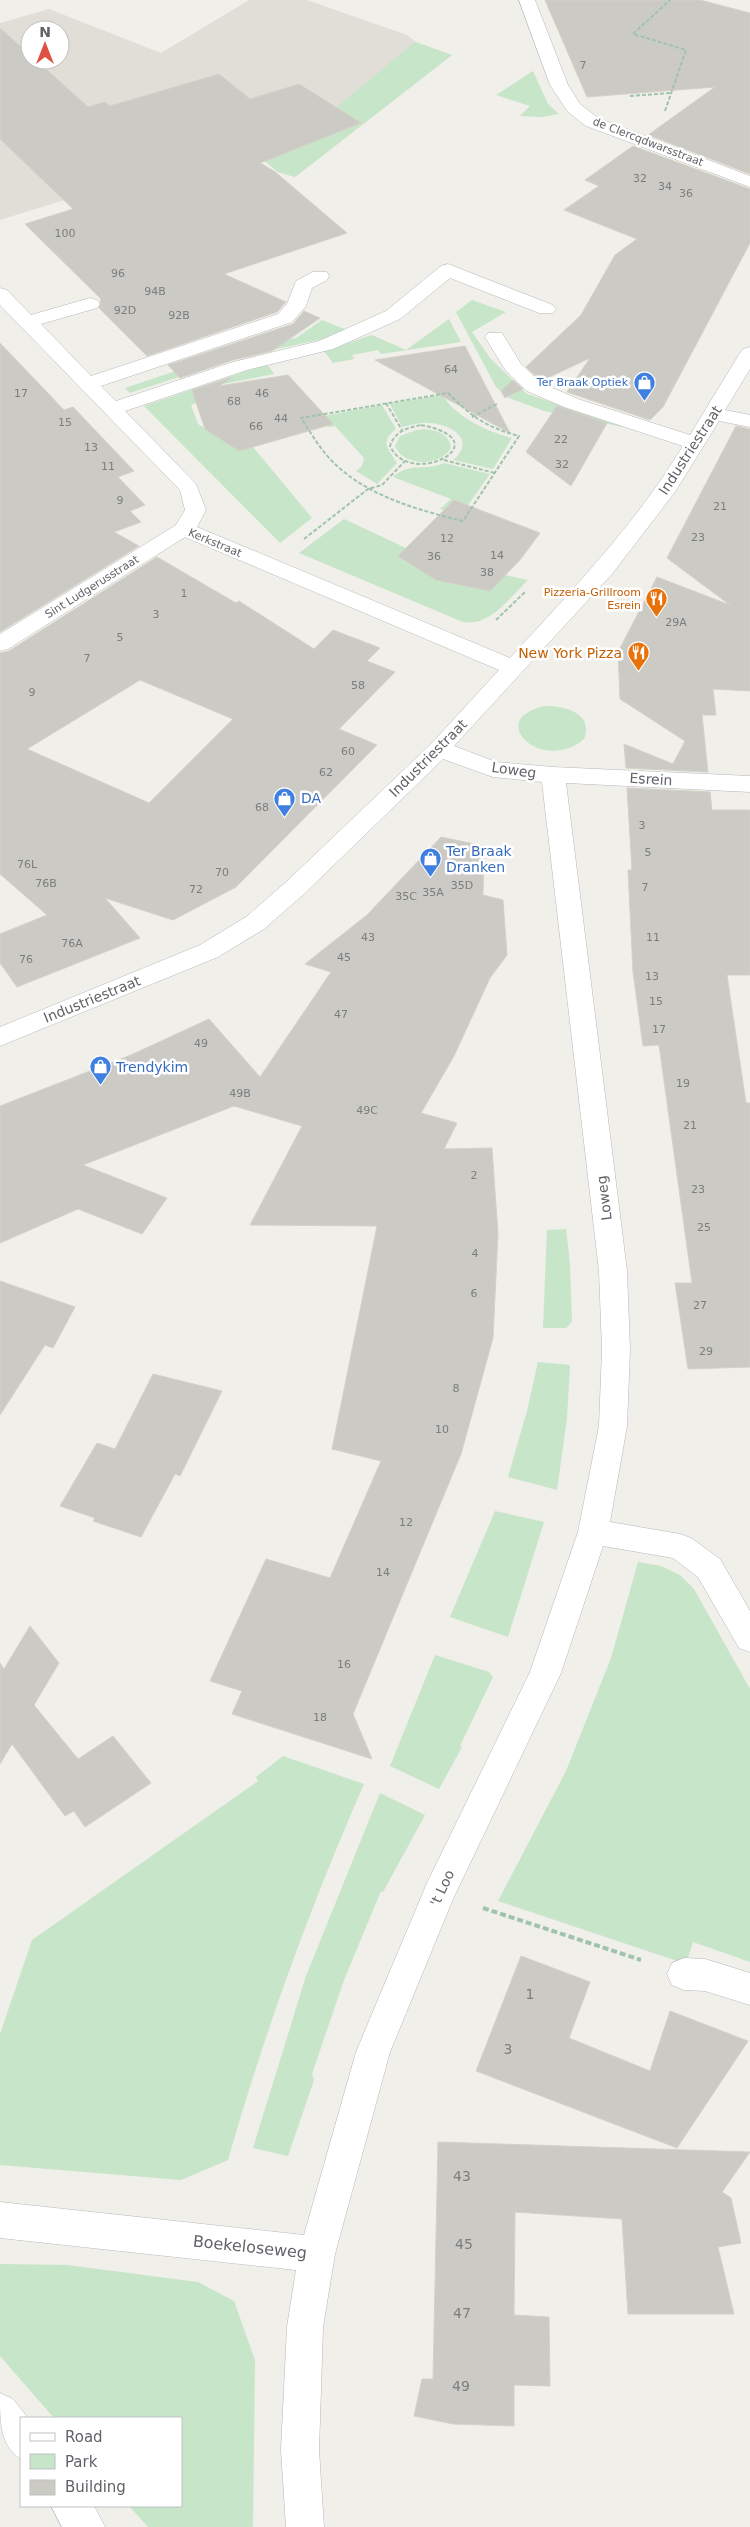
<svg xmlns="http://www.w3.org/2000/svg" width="750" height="2527" font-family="'DejaVu Sans',sans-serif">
	<rect width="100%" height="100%" fill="#f0efe9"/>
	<!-- education -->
	<path fill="#e0ded7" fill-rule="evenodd" d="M 249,0 L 307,0 L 407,35 L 416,42 L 452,55 L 295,177 L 278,172 L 245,144 L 0,220 L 0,23 L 49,9 L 161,53 ZM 30,30 L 60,30 L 60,60 L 30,60 Z"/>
	<!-- green -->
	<path fill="#c7e5c8" d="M 415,42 L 452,55 L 295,177 L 278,172 L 265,161 L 360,124 L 336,108 Z
		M 533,71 L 548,104 L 559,114 L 542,117 L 520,116 L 530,106 L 496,95 Z
		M 472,300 L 506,312 L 472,332 L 490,358 L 527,394 L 625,426 L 623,427 L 544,411 L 509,398 L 496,387 L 456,312 Z
		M 449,319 L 461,342 L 381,354 L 378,350 L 352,355 L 354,359 L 333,363 L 324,351 L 372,335 L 406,350 Z
		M 322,320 L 347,330 L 328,338 L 243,356 L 130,393 L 125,388 L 238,350 L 296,338 Z
		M 267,364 L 274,374 L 218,385 L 197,403 L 191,405 L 198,424 L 239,451 L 253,447 L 312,518 L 280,543 L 144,406 Z
		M 442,395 C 458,418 485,431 512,438 L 493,469 L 453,460 C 477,440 451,424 429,423 C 420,422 412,425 402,427 L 390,404 Z
		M 382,405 L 396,429 C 378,443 390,450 397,463 L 377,484 L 356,471 L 362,466 L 364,458 L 335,426 L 329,427 L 309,419 Z
		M 426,429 C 437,431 450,434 451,448 C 440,467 403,467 395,446 L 400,436 L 416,430 Z
		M 444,463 L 490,474 L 461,515 L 440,509 L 451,499 L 393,477 C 411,461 425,472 444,463 Z
		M 344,519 L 406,548 L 399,556 L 436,580 L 490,590 L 505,575 L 528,580 C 510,597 490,627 463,622 L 299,553 Z
		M 546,706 C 566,706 594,714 584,739 C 542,775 483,718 546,706 Z
		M 566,1229 L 570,1264 L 572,1322 L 566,1328 L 543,1328 L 547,1230 Z
		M 538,1362 L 570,1365 L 567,1418 L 557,1490 L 508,1477 L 527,1411 Z
		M 495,1511 L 544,1522 L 508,1637 L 450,1617 Z
		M 638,1562 L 661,1566 L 680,1575 L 694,1589 L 750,1689 L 750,1962 L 693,1942 L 686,1964 L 498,1901 L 566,1771 L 611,1658 Z
		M 435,1655 L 489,1672 L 493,1677 L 460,1746 L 462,1747 L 439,1789 L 390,1766 Z
		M 283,1756 L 364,1784 C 310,1907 265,2031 228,2160 L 181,2180 L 0,2165 L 0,2034 L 32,1940 L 258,1781 L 256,1777 Z
		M 380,1793 L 425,1815 L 383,1892 L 381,1891 L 344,1980 L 312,2074 L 314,2080 L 288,2156 L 253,2148 L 306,1976 Z
		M 0,2264 L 67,2265 L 198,2282 L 234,2301 L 255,2360 L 253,2527 L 148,2527 L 129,2506 L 181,2506 L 181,2418 L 54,2418 L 0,2356 Z"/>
	<!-- building -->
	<path fill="#cccac5" stroke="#d5d1c7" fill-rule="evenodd" d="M 545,0 L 700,0 L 750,13 L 750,174 L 648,135 L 715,87 L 587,97 Z
		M 0,28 L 30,55 L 30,60 L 36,60 L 88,107 L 105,102 L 110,106 L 219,74 L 250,99 L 299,84 L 361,123 L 260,163 L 274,171 L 347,233 L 224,274 L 286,302 L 277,312 L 147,356 L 99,308 L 101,299 L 25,224 L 73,209 L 0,139 Z
		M 633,146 L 750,189 L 750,243 L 663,407 L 650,420 L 567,392 L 590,358 L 541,381 L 526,367 L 581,315 L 615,255 L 637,239 L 564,210 L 599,186 L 585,180 Z
		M 304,311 L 320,318 L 272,351 L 233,360 L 180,378 L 168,365 L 293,324 Z
		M 0,343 L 64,410 L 73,407 L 134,471 L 118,477 L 145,505 L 130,511 L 141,522 L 114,532 L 139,546 L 0,632 Z
		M 465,346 L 510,433 L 375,360 Z
		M 288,375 L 333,424 L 239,451 L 205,429 L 192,390 L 233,377 L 219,386 Z
		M 513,380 L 523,389 L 505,398 L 501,391 Z
		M 557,406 L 607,423 L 571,486 L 526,452 Z
		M 736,426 L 750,429 L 750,691 L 713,689 L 716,715 L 702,715 L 708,772 L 626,768 L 624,744 L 673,764 L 685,741 L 620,699 L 618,652 L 657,577 L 730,605 L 667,558 Z
		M 454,500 L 540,533 L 520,560 L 490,591 L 436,580 L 398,556 Z
		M 157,557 L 236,603 L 239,601 L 314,649 L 333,630 L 380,648 L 367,661 L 395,672 L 339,729 L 377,745 L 236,887 L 173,920 L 105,898 L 140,938 L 17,987 L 0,963 L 0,934 L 47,915 L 0,874 L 0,653 L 9,651 ZM 140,680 L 233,719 L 149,803 L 27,749 Z
		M 627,788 L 710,792 L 712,810 L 750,810 L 750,975 L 727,975 L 746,1103 L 750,1103 L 750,1367 L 688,1369 L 675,1283 L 692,1283 L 659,1045 L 643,1046 L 633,972 L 628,870 L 632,870 Z
		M 441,837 L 484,846 L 483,895 L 503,900 L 507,955 L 490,978 L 454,1056 L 421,1113 L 457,1123 L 444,1149 L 492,1148 L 498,1234 L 493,1338 L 461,1454 L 353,1714 L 372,1759 L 232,1714 L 242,1691 L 210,1681 L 266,1559 L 330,1578 L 381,1461 L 332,1449 L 377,1226 L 250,1225 L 302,1126 L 234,1106 L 83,1165 L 167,1198 L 142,1234 L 78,1209 L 0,1243 L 0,1106 L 131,1055 L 209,1019 L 260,1077 L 331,972 L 305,964 L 367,915 Z
		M 0,1281 L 75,1307 L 53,1348 L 45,1345 L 0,1415 Z
		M 153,1374 L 222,1391 L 180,1476 L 175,1474 L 141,1537 L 93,1521 L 95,1518 L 60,1506 L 97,1443 L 115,1449 Z
		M 30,1626 L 59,1663 L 34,1705 L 78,1759 L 113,1736 L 151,1783 L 85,1827 L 74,1811 L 65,1816 L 12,1744 L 0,1764 L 0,1663 L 4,1669 Z
		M 521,1956 L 590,1982 L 569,2038 L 650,2071 L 670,2011 L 748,2041 L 677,2148 L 476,2071 Z
		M 438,2142 L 750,2152 L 722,2192 L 731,2198 L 741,2243 L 718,2247 L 734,2314 L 628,2314 L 622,2219 L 515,2212 L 514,2315 L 549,2317 L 550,2386 L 514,2385 L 514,2426 L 453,2424 L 414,2416 L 422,2379 L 433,2379 Z"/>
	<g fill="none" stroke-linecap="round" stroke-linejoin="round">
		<defs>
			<path id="minor" d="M 519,0 L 535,0 L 568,85 L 580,104 L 598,118 L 750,176 L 750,187 L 586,126 L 568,112 L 550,85 Z
				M 448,264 L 553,305 L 556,309 L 553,313 L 539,313 L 450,278 L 400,319 L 333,349 L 247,370 L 125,411 L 196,484 L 206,510 L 197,527 L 510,658 C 572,590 635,525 683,446 L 564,407 L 527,391 L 506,371 L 485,337 L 488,333 L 502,333 L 521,364 L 541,383 L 578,399 L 690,435 L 740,353 L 743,349 L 750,347 L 750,369 L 725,410 L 750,415 L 750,427 L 719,421 L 675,492 L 612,574 L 454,746 L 496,762 L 553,767 L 750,776 L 750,792 L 566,783 L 627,1271 L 630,1350 L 627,1426 L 610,1522 L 680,1534 L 691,1538 L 720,1559 L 750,1611 L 750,1652 L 739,1648 L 698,1577 L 673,1558 L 603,1546 L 561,1673 L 453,1899 L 390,2052 L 335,2254 L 323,2327 L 319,2450 L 324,2527 L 286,2527 L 281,2450 L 287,2327 L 296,2270 L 0,2238 L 0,2202 L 304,2235 L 356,2052 L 427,1883 L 530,1672 L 578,1532 L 599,1426 L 602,1350 L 599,1271 L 542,782 L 493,777 L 443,759 L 303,895 L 264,929 L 218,957 L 0,1046 L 0,1027 L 200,945 L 246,917 L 285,883 L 431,744 L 499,670 L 185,537 L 8,649 L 0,651 L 0,634 L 176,525 L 185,510 L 180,490 L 0,305 L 0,288 L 7,290 L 31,315 L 90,298 L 97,300 L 100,304 L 97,308 L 41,324 L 91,376 L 278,314 L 287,304 L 296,281 L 313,272 L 327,272 L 329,276 L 327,280 L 312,288 L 306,306 L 292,322 L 101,386 L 116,401 L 233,362 L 319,341 L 386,311 L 441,266 Z
				M 684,1958 L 705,1959 L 750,1973 L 750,2005 L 705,1991 L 684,1990 L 672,1985 L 667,1974 L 672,1963 Z
				M 0,2393 L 13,2399 L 28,2418 L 21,2418 L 21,2459 C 0,2446 0,2422 0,2393 Z
				M 51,2506 L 94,2506 L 105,2527 L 62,2527 Z"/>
		</defs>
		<!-- minor casing -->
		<use href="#minor" stroke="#b5b8bc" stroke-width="1"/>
		<!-- path-far1 -->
		<path stroke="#a0c4ab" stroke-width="2" stroke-dasharray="4 2" stroke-linecap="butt" d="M 630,96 L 671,93
			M 665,111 L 686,50 L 633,34 L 670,0
			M 448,393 C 472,417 486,427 519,436 L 463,521 C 418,510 366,496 332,461 C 320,449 311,433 301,418 Z
			M 386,403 L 402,430
			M 472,417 L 497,404
			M 421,425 C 504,441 410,490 390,446 C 395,431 407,428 421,425 Z
			M 444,460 L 495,473
			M 304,539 L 368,489 L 382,485 L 405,461
			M 496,620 L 526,591"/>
		<!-- path -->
		<path stroke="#a0c4ab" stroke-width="4" stroke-dasharray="6 3" stroke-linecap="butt" d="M 483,1908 L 641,1960"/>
		<!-- minor -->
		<use href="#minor" fill="#fff" fill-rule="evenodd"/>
	</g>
	<!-- icons -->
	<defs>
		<symbol id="shop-pin" viewBox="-11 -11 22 30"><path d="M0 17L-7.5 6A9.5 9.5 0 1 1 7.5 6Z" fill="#3f7fe0" stroke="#fff"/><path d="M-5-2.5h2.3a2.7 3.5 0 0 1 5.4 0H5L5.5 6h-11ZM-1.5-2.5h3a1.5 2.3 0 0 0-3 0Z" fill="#fff"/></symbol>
		<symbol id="restaurant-pin" viewBox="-11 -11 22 30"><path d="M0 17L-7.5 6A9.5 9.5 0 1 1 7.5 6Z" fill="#e8710a" stroke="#fff"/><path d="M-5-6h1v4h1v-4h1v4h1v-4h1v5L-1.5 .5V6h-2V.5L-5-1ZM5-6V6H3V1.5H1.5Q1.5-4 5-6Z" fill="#fff"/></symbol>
	</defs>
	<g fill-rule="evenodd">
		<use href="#shop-pin" x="632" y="370" width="25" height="34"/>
		<use href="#restaurant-pin" x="644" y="586" width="25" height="34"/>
		<use href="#restaurant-pin" x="626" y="640" width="25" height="34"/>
		<use href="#shop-pin" x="272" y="786" width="25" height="34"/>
		<use href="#shop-pin" x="418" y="846" width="25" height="34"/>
		<use href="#shop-pin" x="88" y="1054" width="25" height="34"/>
	</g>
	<g text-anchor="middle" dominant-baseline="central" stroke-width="5" stroke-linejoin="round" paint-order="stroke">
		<!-- number labels -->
		<g font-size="11" fill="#7b7d7e">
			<text x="583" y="65">7</text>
			<text x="640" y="178">32</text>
			<text x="665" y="186">34</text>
			<text x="686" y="193">36</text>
			<text x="65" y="233">100</text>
			<text x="118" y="273">96</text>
			<text x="155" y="291">94B</text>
			<text x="125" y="310">92D</text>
			<text x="179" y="315">92B</text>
			<text x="451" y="369">64</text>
			<text x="21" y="393">17</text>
			<text x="262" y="393">46</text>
			<text x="234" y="401">68</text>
			<text x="281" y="418">44</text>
			<text x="65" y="422">15</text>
			<text x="256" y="426">66</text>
			<text x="561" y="439">22</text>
			<text x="91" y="447">13</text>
			<text x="562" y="464">32</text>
			<text x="108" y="466">11</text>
			<text x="120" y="500">9</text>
			<text x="720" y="506">21</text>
			<text x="698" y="537">23</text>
			<text x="447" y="538">12</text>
			<text x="497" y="555">14</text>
			<text x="434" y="556">36</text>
			<text x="487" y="572">38</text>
			<text x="184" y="593">1</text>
			<text x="156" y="614">3</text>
			<text x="676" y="622">29A</text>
			<text x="120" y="637">5</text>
			<text x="87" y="658">7</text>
			<text x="358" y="685">58</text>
			<text x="32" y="692">9</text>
			<text x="348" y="751">60</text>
			<text x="326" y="772">62</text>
			<text x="262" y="807">68</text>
			<text x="642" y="825">3</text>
			<text x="648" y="852">5</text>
			<text x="27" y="864">76L</text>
			<text x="222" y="872">70</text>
			<text x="46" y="883">76B</text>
			<text x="462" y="885">35D</text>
			<text x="645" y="887">7</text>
			<text x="196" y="889">72</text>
			<text x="433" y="892">35A</text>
			<text x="406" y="896">35C</text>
			<text x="368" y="937">43</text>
			<text x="653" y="937">11</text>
			<text x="72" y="943">76A</text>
			<text x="344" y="957">45</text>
			<text x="26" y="959">76</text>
			<text x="652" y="976">13</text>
			<text x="656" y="1001">15</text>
			<text x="341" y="1014">47</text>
			<text x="659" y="1029">17</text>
			<text x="201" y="1043">49</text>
			<text x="683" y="1083">19</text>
			<text x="240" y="1093">49B</text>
			<text x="367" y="1110">49C</text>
			<text x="690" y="1125">21</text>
			<text x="474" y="1175">2</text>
			<text x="698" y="1189">23</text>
			<text x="704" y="1227">25</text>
			<text x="475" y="1253">4</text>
			<text x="474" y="1293">6</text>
			<text x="700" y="1305">27</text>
			<text x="706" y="1351">29</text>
			<text x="456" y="1388">8</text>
			<text x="442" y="1429">10</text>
			<text x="406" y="1522">12</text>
			<text x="383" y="1572">14</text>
			<text x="344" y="1664">16</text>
			<text x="320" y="1717">18</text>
		</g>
		<!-- far-street labels -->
		<g font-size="11" fill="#606367" stroke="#fff">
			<text transform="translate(648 142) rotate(21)">de Clercqdwarsstraat</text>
			<text transform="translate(215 543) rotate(23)">Kerkstraat</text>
			<text transform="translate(92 587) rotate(-32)">Sint Ludgerusstraat</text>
		</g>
		<!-- far-shop labels -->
		<g font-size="11" fill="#366cbe" stroke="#fff" text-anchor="end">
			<text x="628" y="382">Ter Braak Optiek</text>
		</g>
		<!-- far-food labels -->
		<g font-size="11" fill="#c56008" stroke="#fff" text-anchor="end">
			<text x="641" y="592">Pizzeria-Grillroom<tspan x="641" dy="13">Esrein</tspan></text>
		</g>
		<!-- street labels -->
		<g font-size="14" fill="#606367" stroke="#fff">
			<text transform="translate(690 450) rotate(-57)">Industriestraat</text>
			<text transform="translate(428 758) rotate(-45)">Industriestraat</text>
			<text transform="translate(514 770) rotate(8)">Loweg</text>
			<text transform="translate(651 779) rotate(3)">Esrein</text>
			<text transform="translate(92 999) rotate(-22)">Industriestraat</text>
			<text transform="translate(604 1198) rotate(-97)">Loweg</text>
			<text transform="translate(442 1888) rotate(-65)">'t Loo</text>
		</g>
		<!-- food labels -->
		<g font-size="14" fill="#c56008" stroke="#fff" text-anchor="end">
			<text x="622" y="653">New York Pizza</text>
		</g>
		<!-- shop labels -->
		<g font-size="14" fill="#366cbe" stroke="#fff" text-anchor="start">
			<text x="301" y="798">DA</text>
			<text x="446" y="851">Ter Braak<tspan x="446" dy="16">Dranken</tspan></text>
			<text x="116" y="1067">Trendykim</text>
		</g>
		<!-- near-number labels -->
		<g font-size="14" fill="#7b7d7e">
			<text x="530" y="1994">1</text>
			<text x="508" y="2049">3</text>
			<text x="462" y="2176">43</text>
			<text x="464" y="2244">45</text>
			<text x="462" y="2313">47</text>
			<text x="461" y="2386">49</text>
		</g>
		<!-- near-street labels -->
		<g font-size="16" fill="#606367" stroke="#fff">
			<text transform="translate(250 2247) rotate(6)">Boekeloseweg</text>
		</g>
	</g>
	<!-- legend -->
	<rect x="20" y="2417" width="162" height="90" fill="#ffffff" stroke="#bfc1c2"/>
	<rect x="30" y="2433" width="25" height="8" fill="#ffffff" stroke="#bfc1c2"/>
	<text x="65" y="2442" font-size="15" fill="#606367">Road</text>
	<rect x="30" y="2454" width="25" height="15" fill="#c7e5c8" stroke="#bfc1c2"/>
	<text x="65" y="2467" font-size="15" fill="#606367">Park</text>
	<rect x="30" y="2480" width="25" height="15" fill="#cccac5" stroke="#bfc1c2"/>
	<text x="65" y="2492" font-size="15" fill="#606367">Building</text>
	<!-- north arrow -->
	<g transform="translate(45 45)"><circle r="24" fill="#ffffff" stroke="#bfc1c2"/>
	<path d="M0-4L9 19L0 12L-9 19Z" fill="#dd5142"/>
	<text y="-8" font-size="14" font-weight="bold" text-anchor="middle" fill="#606367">N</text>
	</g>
</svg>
